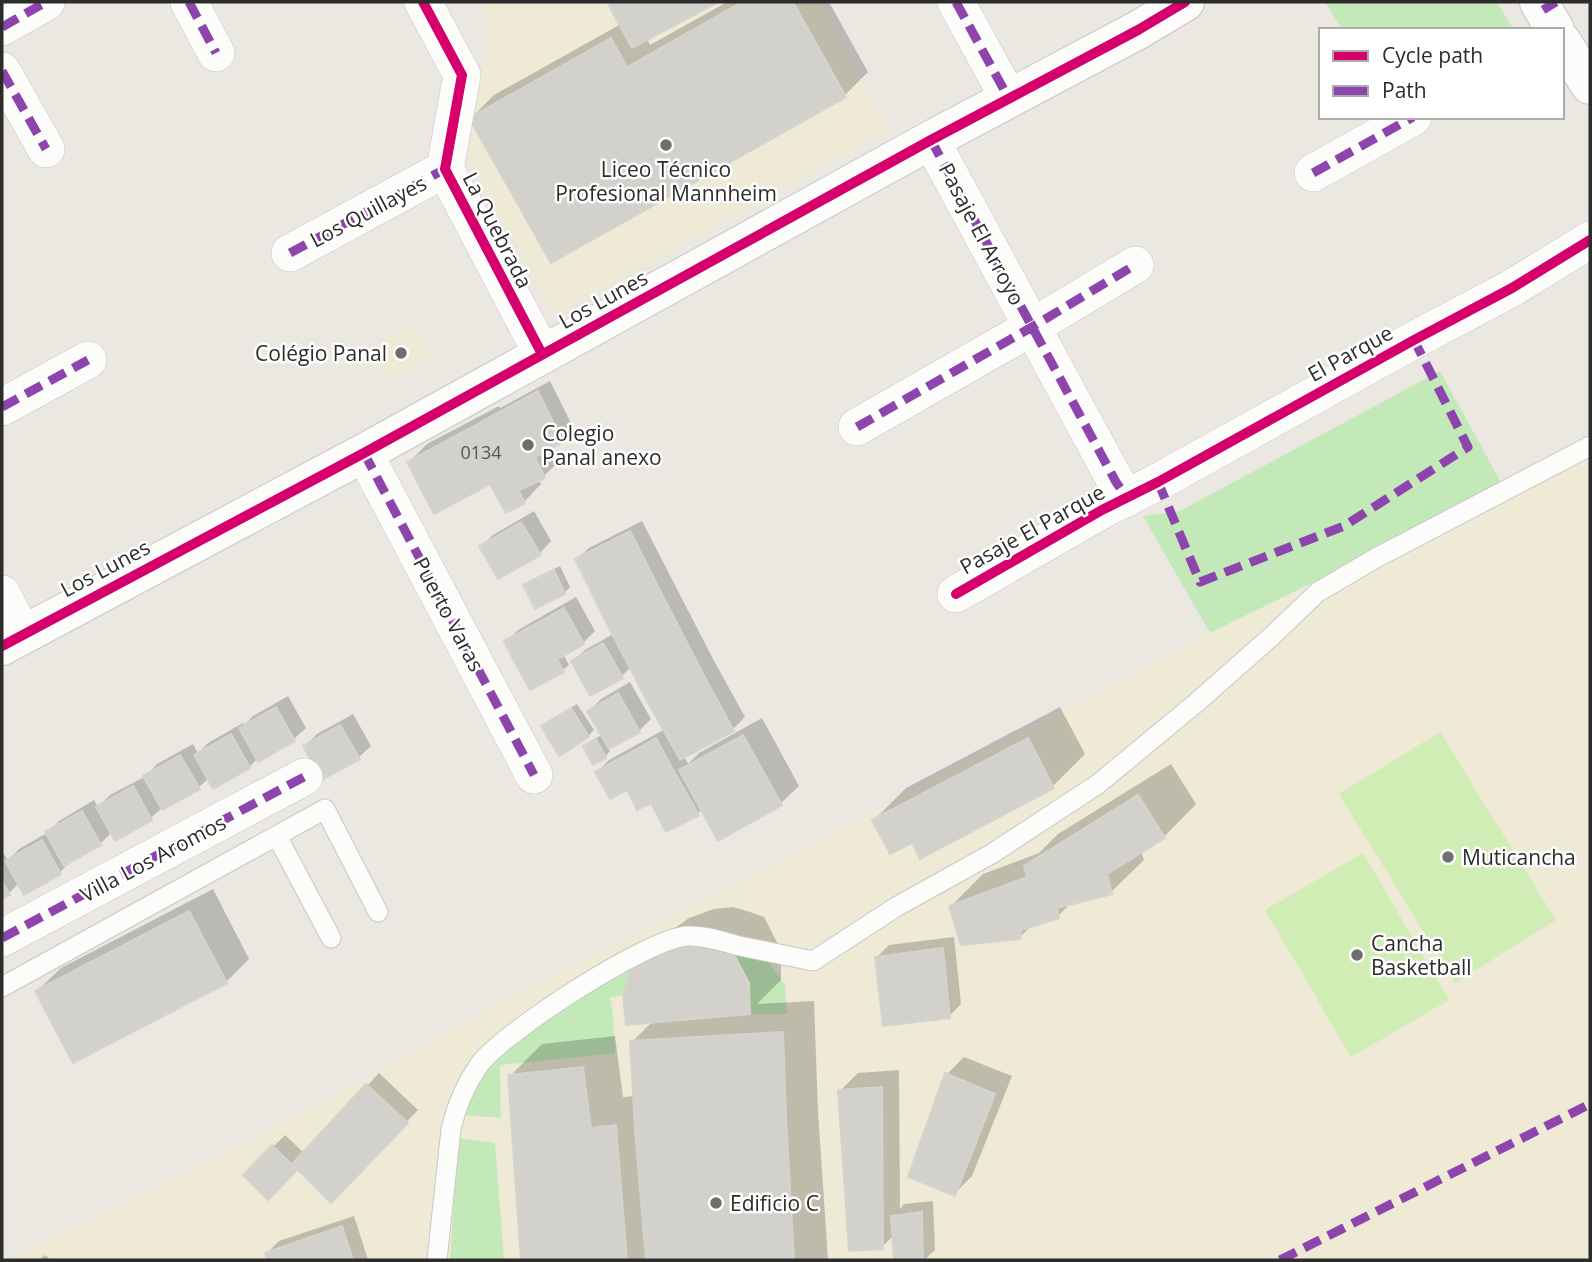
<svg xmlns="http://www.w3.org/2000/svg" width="1592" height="1262" font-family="'Open Sans',sans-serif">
	<rect width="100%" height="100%" fill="#eae8e1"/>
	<!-- education -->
	<path fill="#eeead5" d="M 478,2 L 819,2 L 889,130 L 555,315 L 467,160 L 491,20 Z
		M 416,325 L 433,358 L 387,382 L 369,349 Z
		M 1590,438 L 1590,1260 L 7,1260 L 207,1162 L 330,1098 L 504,1001 L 766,868 L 1210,633 L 1504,488 Z"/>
	<!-- green -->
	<path fill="#c4e9b8" d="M 1325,2 L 1497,2 L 1514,30 L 1342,30 Z
		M 1440,371 L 1504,488 L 1210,633 L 1143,516 L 1180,511 Z
		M 704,933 L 734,941 L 764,956 L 785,985 L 787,1014 L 750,1014 L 749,983 L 731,949 L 708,940 L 686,938 L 643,953 L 630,972 L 623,995 L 610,998 L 613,1014 L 615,1053 L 500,1065 L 501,1118 L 463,1115 L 471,1099 L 487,1060 L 516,1027 L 545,1005 L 632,952 L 680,934 Z
		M 458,1138 L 495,1143 L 504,1260 L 450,1260 Z"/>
	<!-- pitch -->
	<path fill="#cfedb5" d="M 1440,732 L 1556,920 L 1455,983 L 1339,794 Z
		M 1363,853 L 1449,1000 L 1351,1057 L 1265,910 Z"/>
	<!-- shadow -->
	<path fill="#0003" d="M 609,2 L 714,2 L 647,39 L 650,45 L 727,2 L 829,2 L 868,72 L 845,95 L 471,118 L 494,95 L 621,24 Z
		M 550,381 L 574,429 L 562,441 L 548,448 L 556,464 L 544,476 L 539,479 L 541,484 L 524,502 L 491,482 L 409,462 L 427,444 L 499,406 L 500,408 Z
		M 534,511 L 551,541 L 540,553 L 481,546 L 493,535 Z
		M 642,521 L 712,657 L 745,717 L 733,729 L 684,756 L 688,764 L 699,753 L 762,718 L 799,786 L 781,803 L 719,838 L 702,809 L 697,814 L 652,800 L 638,807 L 628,788 L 597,772 L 609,760 L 665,729 L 632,666 L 622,676 L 573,661 L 585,650 L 615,633 L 577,559 L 589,548 Z
		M 560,566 L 570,587 L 564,593 L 525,585 L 531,580 Z
		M 576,597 L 595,631 L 583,643 L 563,654 L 569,665 L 563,670 L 531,688 L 506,642 L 518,630 Z
		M 630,682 L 651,719 L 639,731 L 608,747 L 610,751 L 605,757 L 585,747 L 590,741 L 602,735 L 589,711 L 601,699 Z
		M 288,696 L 306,728 L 294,739 L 258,760 L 258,758 L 249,767 L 209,778 L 199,787 L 163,807 L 151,818 L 116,838 L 112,832 L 100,844 L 72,860 L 60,872 L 25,892 L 19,883 L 9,893 L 2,897 L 2,851 L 8,860 L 19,849 L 47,833 L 59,821 L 94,800 L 98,807 L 110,795 L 146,776 L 157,764 L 193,744 L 198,753 L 208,743 L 243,723 L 244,725 L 253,716 Z
		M 577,704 L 594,730 L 588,736 L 559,754 L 543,727 L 548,721 Z
		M 1060,707 L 1085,754 L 1053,786 L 912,841 L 874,820 L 906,788 Z
		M 353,714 L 371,746 L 359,757 L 305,746 L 317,734 Z
		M 1171,764 L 1196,804 L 1164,837 L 1141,851 L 1144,860 L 1111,892 L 1071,903 L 1058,916 L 1032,925 L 1020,937 L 951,906 L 983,874 L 1039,853 L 1058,834 Z
		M 213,889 L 249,959 L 226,982 L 37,991 L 61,968 Z
		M 733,907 L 750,912 L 764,917 L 781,950 L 781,980 L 757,1004 L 814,1001 L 818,1112 L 828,1260 L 523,1260 L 510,1076 L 542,1044 L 615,1036 L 623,1097 L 635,1096 L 632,1042 L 653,1021 L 671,931 L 689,918 L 714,909 Z
		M 954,937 L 961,1004 L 949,1016 L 877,957 L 889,945 Z
		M 964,1057 L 1012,1076 L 972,1176 L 954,1194 L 947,1074 Z
		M 899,1070 L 900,1209 L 904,1204 L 933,1201 L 935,1250 L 924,1260 L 896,1260 L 894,1235 L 882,1247 L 840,1091 L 858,1073 Z
		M 379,1073 L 418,1110 L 331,1200 L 298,1167 L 268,1197 L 245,1175 L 285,1135 L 304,1153 Z
		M 354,1216 L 368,1260 L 269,1260 L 267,1253 L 279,1241 Z
		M 45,1255 L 51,1260 L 39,1260 Z"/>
	<!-- building -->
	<path fill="#d2d1cc" stroke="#d5d3cd" stroke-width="2" d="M 607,2 L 718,2 L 632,48 Z
		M 742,2 L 793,2 L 846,97 L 551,263 L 469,118 L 611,38 L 627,67 Z
		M 538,391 L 563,442 L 535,457 L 545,478 L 518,491 L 481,422 Z
		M 481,422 L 525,503 L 506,513 L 490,484 L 434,514 L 407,462 Z
		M 521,522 L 541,555 L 498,579 L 479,546 Z
		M 630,531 L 665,600 L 609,628 L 575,559 Z
		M 554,570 L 565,594 L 535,609 L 523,585 Z
		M 665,600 L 701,670 L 646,699 L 609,628 Z
		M 564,608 L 584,644 L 548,665 L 538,646 L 513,659 L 504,641 Z
		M 603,643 L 623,678 L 590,696 L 571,661 Z
		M 538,646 L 548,665 L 557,659 L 564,672 L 530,690 L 513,659 Z
		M 701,670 L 734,731 L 680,760 L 646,699 Z
		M 618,693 L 640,732 L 609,749 L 587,711 Z
		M 276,707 L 295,741 L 258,762 L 239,728 Z
		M 571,708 L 589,737 L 559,756 L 541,726 Z
		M 340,725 L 360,759 L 322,780 L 303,746 Z
		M 231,734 L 250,768 L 213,789 L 194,755 Z
		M 743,735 L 782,805 L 718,841 L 679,770 Z
		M 656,738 L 671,766 L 610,799 L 595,772 Z
		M 1028,738 L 1054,788 L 920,859 L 912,843 L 890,854 L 872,820 Z
		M 596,739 L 606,758 L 593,765 L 583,746 Z
		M 180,755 L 200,789 L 162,810 L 143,776 Z
		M 671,766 L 699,815 L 666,832 L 651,803 L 637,810 L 627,790 Z
		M 133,786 L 152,820 L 115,841 L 96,807 Z
		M 1138,795 L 1165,838 L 1107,874 L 1112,894 L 1057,908 L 1059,918 L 1021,930 L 1020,939 L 961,945 L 949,906 L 1027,877 L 1024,866 Z
		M 82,811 L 101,845 L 64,866 L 45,832 Z
		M 42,840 L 61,874 L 24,895 L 5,861 Z
		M 2,881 L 10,895 L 2,899 Z
		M 189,911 L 227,983 L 73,1063 L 35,991 Z
		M 699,939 L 731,949 L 749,983 L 750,1014 L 626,1025 L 623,995 L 630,972 L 637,963 Z
		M 943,948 L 950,1018 L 883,1026 L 875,957 Z
		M 783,1032 L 786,1118 L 635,1129 L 630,1041 Z
		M 583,1067 L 591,1128 L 616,1125 L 627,1260 L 521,1260 L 508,1075 Z
		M 945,1073 L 995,1094 L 955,1196 L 908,1177 Z
		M 366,1084 L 408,1123 L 331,1203 L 292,1164 Z
		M 882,1087 L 883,1249 L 849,1251 L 838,1090 Z
		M 786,1118 L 794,1260 L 646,1260 L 635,1129 Z
		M 272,1145 L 297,1170 L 268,1200 L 243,1175 Z
		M 922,1212 L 923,1260 L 894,1260 L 891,1216 Z
		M 342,1226 L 353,1260 L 267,1260 L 265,1253 Z"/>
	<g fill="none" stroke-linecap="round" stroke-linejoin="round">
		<defs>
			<path id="service" d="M 277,836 L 331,938
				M 2,987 L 325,809 L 378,912
				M 437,1260 L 451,1129 C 456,1107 466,1084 479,1065 C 502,1033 648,938 687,936 C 705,935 723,942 740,946 C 764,951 789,956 813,961 L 896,907 L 993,853 L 1098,784 L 1196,703 L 1272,636 L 1318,592 L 1376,558 L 1590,446"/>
			<path id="minor" d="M 189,2 L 216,53
				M 423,2 L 462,75 L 445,169 L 542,354
				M 956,2 L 1009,99
				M 2,27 L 46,2
				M 2,71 L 46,149
				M 931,140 L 1116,482 L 1127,498
				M 1313,173 L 1413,117
				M 290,253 L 445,169
				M 2,407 L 88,360
				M 857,427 L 1032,327 L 1135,265
				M 364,453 L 534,775
				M 2,594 L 23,634
				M 956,594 L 1102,510 L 1158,482 L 1414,340 L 1512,288 L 1590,240
				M 2,938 L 304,777"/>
			<path id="tertiary" d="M 1539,2 L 1555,30
				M 1562,42 L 1590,85
				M 2,646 L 364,453 L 931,140 L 1138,30 L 1185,2"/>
		</defs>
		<!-- service casing -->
		<use href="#service" stroke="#c8c7c7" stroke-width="21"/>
		<!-- minor casing -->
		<use href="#minor" stroke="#c8c7c7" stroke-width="38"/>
		<!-- tertiary casing -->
		<use href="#tertiary" stroke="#c8c7c7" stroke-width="40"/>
		<!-- service -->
		<use href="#service" stroke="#fcfcfa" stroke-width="19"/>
		<!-- minor -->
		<use href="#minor" stroke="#fcfcfa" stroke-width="37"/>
		<!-- tertiary -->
		<use href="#tertiary" stroke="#fcfcfa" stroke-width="38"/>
		<!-- quiet -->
		<path stroke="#8e44ad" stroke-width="9" stroke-dasharray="18 9" stroke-linecap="butt" d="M 189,2 L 216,53
			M 956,2 L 1009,99
			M 1543,10 L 1556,2
			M 2,27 L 46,2
			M 2,71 L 46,149
			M 931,140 L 1116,482 L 1127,498 L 1122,500
			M 1313,173 L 1413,117
			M 290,253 L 445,169
			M 2,407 L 88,360
			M 857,427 L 1032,327 L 1135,265
			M 364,453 L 534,775
			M 1158,482 L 1200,582 L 1344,526 L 1468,447 L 1414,340
			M 2,938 L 304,777
			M 1280,1260 L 1590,1104"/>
		<defs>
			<path id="cycleway" d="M 423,2 L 462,75 L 445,169 L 542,354
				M 956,594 L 1102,510 L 1158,482 L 1414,340 L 1512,288 L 1590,240
				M 2,646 L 364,453 L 931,140 L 1138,30 L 1185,2"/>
		</defs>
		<!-- cycleway casing -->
		<use href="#cycleway" stroke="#fff" stroke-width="15"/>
		<!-- cycleway -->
		<use href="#cycleway" stroke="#d6006c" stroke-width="10"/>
	</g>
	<!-- markers -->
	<g fill="#6e6e6b" stroke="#fff" stroke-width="2.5">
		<circle cx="666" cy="145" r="7"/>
		<circle cx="401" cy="353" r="7"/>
		<circle cx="528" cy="445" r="7"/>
		<circle cx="1448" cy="857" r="7"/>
		<circle cx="1357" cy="955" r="7"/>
		<circle cx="716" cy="1203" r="7"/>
	</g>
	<g text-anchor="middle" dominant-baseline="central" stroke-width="5" stroke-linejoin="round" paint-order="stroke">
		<!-- number labels -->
		<g font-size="18" fill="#565655">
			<text x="481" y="452">0134</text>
		</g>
		<!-- poi labels -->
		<g font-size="21" fill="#2c2c2c" stroke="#fff" text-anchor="start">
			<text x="666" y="169" text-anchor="middle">Liceo Técnico<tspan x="666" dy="24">Profesional Mannheim</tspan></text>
			<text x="387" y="353" text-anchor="end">Colégio Panal</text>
			<text x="542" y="433">Colegio<tspan x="542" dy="24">Panal anexo</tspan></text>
			<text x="1462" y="857">Muticancha</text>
			<text x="1371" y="943">Cancha<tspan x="1371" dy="24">Basketball</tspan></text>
			<text x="730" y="1203">Edificio C</text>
		</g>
		<!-- street labels -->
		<g font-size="21" fill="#2c2c2c" stroke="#fff">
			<text transform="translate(368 211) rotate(-28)">Los Quillayes</text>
			<text transform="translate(498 230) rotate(63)">La Quebrada</text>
			<text transform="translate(982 234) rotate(62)">Pasaje El Arroyo</text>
			<text transform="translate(603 299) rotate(-29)">Los Lunes</text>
			<text transform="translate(1350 353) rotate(-29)">El Parque</text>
			<text transform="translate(1032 529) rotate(-29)">Pasaje El Parque</text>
			<text transform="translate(105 568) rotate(-28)">Los Lunes</text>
			<text transform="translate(449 614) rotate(62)">Puerto Varas</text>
			<text transform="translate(153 858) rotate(-28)">Villa Los Aromos</text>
		</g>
	</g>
	<!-- border -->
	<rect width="1592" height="1262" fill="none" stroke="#2c2c2c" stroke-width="7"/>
	<!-- legend -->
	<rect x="1319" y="28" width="245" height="91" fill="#ffffff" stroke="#ababab" stroke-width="2"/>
	<rect x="1333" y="51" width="35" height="10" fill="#d6006c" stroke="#ababab" stroke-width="2"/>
	<text x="1382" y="63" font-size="21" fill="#2c2c2c">Cycle path</text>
	<rect x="1333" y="86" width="35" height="10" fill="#8e44ad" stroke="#ababab" stroke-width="2"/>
	<text x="1382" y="98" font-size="21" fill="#2c2c2c">Path</text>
</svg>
